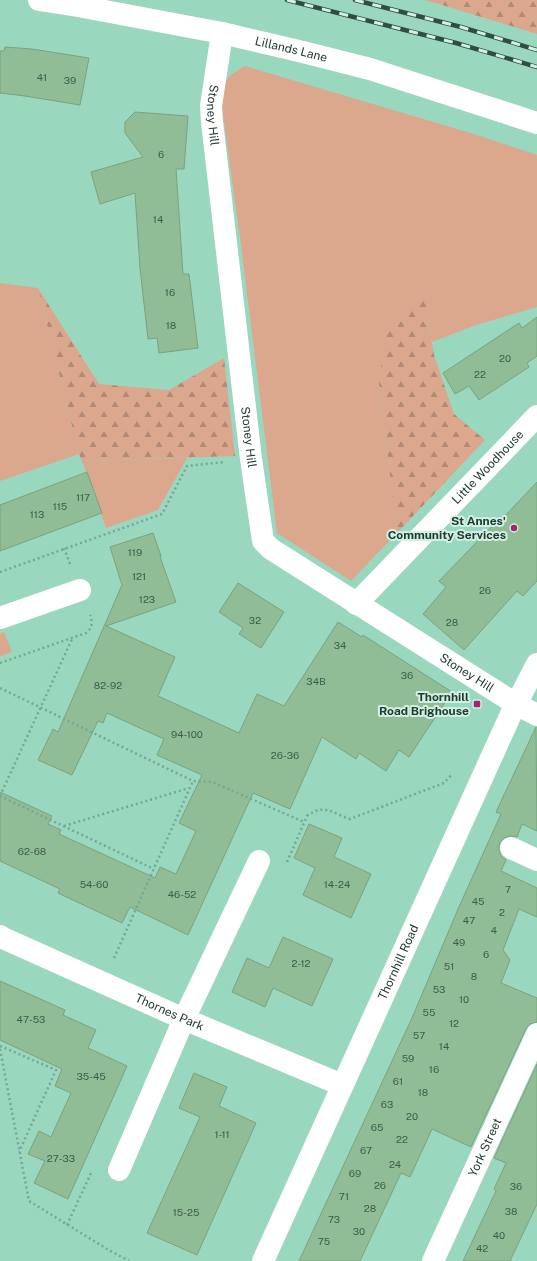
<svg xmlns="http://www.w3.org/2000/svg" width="537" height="1261" font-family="'Public Sans',sans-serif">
	<defs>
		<pattern id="forest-firs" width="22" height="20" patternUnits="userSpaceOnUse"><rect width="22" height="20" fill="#dba78d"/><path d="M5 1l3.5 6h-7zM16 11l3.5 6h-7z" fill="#b18974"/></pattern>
	</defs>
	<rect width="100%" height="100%" fill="#9ad7bf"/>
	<!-- green -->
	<path fill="#dba78d" d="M 245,66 L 474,134 L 537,155 L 537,307 L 476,325 L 432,342 L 429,327 L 426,290 L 379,383 L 397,533 L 351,581 L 277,533 L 241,245 L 220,93 C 225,78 231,74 245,66 Z
		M 0,283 L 38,288 L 79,454 L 0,481 Z
		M 187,458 L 158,510 L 106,528 L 101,514 L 102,513 L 82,461 Z
		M 4,632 L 12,652 L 0,656 L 0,634 Z"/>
	<!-- forest -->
	<path fill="url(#forest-firs)" d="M 424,0 L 537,0 L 537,34 L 439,4 Z
		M 38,288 L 99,384 L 169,390 L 224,358 L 235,456 L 82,461 L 79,454 Z
		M 426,289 L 429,327 L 434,355 L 454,414 L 485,440 L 397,533 L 379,383 L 386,326 Z"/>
	<!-- building -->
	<path fill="#91bd96" stroke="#78a37d" d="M 5,47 L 32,49 L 89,58 L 80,105 L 25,96 L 0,93 L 0,51 L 4,51 Z
		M 135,112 L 188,116 L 184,169 L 176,169 L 183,274 L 189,274 L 198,348 L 159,353 L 157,338 L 148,339 L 140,268 L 135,193 L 100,204 L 91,172 L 143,157 L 125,133 L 125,122 Z
		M 537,317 L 537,356 L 527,363 L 529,367 L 479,400 L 469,386 L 455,394 L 443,373 L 519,323 L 522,328 Z
		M 87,472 L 102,513 L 0,551 L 0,505 Z
		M 537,482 L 537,581 L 523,596 L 517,591 L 464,650 L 423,614 L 446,587 L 439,581 L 503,515 L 505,516 Z
		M 153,533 L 161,556 L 160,557 L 176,602 L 106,626 L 175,657 L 158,696 L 239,733 L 257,694 L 284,706 L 338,622 L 362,637 L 363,635 L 452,692 L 409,757 L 399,750 L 386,771 L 359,753 L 356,759 L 322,737 L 290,809 L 253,793 L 188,935 L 130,907 L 122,923 L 58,893 L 60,889 L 0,861 L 0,792 L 52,816 L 48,824 L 61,830 L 59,834 L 155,878 L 160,867 L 176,874 L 196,831 L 179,823 L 202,775 L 157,755 L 164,739 L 107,713 L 103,723 L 98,721 L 72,775 L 38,760 L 53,729 L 58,732 L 122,585 L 110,547 Z
		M 238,583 L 284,612 L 261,648 L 239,634 L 243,628 L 219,612 Z
		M 536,727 L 537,831 L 522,824 L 517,837 L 510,836 L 504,838 L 500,842 L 499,849 L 501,856 L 506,860 L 501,871 L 537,888 L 537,917 L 519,909 L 503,950 L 510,960 L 501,983 L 537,998 L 537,1022 L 530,1024 L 526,1029 L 471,1147 L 432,1129 L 410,1177 L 401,1173 L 360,1261 L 299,1261 L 412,1018 L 458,909 L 501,814 L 496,812 Z
		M 309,824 L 342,838 L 334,857 L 371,874 L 351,918 L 303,895 L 315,868 L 294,858 Z
		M 283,937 L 333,959 L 312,1006 L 273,988 L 265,1007 L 232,992 L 247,958 L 269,968 Z
		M 0,981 L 65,1010 L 63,1015 L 96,1030 L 88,1048 L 127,1066 L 68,1199 L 34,1183 L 45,1161 L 28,1154 L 39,1131 L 51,1137 L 71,1093 L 55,1086 L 62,1069 L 0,1040 Z
		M 537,1064 L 537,1204 L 510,1261 L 463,1261 L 496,1191 L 494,1189 L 506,1163 L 494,1158 Z
		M 194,1073 L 227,1087 L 219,1106 L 256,1123 L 197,1255 L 147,1233 L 200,1117 L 179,1108 Z"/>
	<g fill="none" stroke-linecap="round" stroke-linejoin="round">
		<!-- path -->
		<path stroke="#75a793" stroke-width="2.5" stroke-dasharray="2 3" stroke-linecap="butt" d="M 64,548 L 70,564
			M 0,572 L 162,514 L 187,466 L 225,462
			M 0,663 L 86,633 C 92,628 93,623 90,615
			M 0,688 L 193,781 L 212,782 L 304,822
			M 0,796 L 72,639
			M 0,796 L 154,869
			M 64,826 L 189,788
			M 287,862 L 307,816 C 324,803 332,813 350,819 L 444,783 L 452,774
			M 114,958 L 193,781
			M 0,1046 L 56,1070 L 19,1152
			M 0,1049 L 29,1201 L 107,1249 L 129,1261
			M 67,1225 L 91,1173"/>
		<!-- minor -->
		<g stroke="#fff" stroke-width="22">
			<path id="s1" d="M 39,0 L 78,6 L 222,33 L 303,52 L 370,69 L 537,123"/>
			<path id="s2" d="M 222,33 L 211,106 L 212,122 L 251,459 L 263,541 L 271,549 L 516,704 L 537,715"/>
			<path id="s3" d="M 356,604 L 537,416"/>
			<path d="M 0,618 L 80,590"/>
			<path d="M 511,848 L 537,860"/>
			<path id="s4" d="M 0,936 L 3,938 L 184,1019 L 342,1085"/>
			<path d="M 119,1170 L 184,1019 L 259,861"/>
			<path id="s5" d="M 263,1261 L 511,714 L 537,664"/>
			<path id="s6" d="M 433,1261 L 537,1034"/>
		</g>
		<defs>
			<path id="rail" d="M 287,0 L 456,43 L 537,67
				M 355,0 L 461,27 L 537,50"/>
		</defs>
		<!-- rail casing -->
		<use href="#rail" stroke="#2f4e42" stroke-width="4.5"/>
		<!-- rail -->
		<use href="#rail" stroke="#d2f1e4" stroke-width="3" stroke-dasharray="9" stroke-linecap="butt"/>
	</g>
	<!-- markers -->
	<g fill="#a42372" stroke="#d2f1e4" stroke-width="1.5">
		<circle cx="514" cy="528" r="4"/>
		<rect x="473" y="700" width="8" height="8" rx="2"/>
	</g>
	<g text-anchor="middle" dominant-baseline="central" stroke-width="4" stroke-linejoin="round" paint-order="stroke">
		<!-- number labels -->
		<g font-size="10" fill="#3d5c4a">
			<text x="42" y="77">41</text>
			<text x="70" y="80">39</text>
			<text x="161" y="154">6</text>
			<text x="158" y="219">14</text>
			<text x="170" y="292">16</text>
			<text x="171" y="325">18</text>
			<text x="505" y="358">20</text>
			<text x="480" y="374">22</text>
			<text x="83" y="497">117</text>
			<text x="60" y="506">115</text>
			<text x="37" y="514">113</text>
			<text x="135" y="552">119</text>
			<text x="139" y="576">121</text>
			<text x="485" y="590">26</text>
			<text x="147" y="599">123</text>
			<text x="255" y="620">32</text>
			<text x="452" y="622">28</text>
			<text x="340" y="645">34</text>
			<text x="407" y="675">36</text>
			<text x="316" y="681">34B</text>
			<text x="108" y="685">82-92</text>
			<text x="187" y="734">94-100</text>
			<text x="285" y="755">26-36</text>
			<text x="32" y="851">62-68</text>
			<text x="94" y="884">54-60</text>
			<text x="337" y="884">14-24</text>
			<text x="508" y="889">7</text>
			<text x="182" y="894">46-52</text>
			<text x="478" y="901">45</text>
			<text x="502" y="912">2</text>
			<text x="469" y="920">47</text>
			<text x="494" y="930">4</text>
			<text x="459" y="942">49</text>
			<text x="486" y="954">6</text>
			<text x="301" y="963">2-12</text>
			<text x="449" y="966">51</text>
			<text x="474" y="976">8</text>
			<text x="439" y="989">53</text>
			<text x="464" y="999">10</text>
			<text x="429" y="1012">55</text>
			<text x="31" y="1019">47-53</text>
			<text x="454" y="1023">12</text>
			<text x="419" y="1035">57</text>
			<text x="444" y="1046">14</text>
			<text x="408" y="1058">59</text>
			<text x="434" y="1069">16</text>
			<text x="91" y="1076">35-45</text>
			<text x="398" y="1081">61</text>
			<text x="423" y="1092">18</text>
			<text x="387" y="1104">63</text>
			<text x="412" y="1116">20</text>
			<text x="377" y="1127">65</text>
			<text x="222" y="1134">1-11</text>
			<text x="402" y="1139">22</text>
			<text x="366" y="1150">67</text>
			<text x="61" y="1158">27-33</text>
			<text x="395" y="1164">24</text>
			<text x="355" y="1173">69</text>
			<text x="380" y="1185">26</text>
			<text x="516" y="1186">36</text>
			<text x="344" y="1196">71</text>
			<text x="370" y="1208">28</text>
			<text x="511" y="1211">38</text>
			<text x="186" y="1212">15-25</text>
			<text x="334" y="1219">73</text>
			<text x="359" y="1231">30</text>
			<text x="499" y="1235">40</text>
			<text x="324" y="1241">75</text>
			<text x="482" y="1248">42</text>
		</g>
		<!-- street labels -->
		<g font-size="12" fill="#213b31" stroke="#d2f1e4">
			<text stroke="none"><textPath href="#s1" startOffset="257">Lillands Lane</textPath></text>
			<text stroke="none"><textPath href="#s2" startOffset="83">Stoney Hill</textPath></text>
			<text stroke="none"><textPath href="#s2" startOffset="407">Stoney Hill</textPath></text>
			<text stroke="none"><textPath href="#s3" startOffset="190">Little Woodhouse</textPath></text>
			<text stroke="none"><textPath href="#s2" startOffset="755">Stoney Hill</textPath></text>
			<text stroke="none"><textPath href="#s5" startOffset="328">Thornhill Road</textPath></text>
			<text stroke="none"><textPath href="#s4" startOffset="186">Thornes Park</textPath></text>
			<text stroke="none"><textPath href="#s6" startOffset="125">York Street</textPath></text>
		</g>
		<!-- poi labels -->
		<g font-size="12" font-weight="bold" fill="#213b31" stroke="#d2f1e4" text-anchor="end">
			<text x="506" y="521">St Annes'<tspan x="506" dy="14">Community Services</tspan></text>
			<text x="469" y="697">Thornhill<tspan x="469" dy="14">Road Brighouse</tspan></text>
		</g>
	</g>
</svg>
